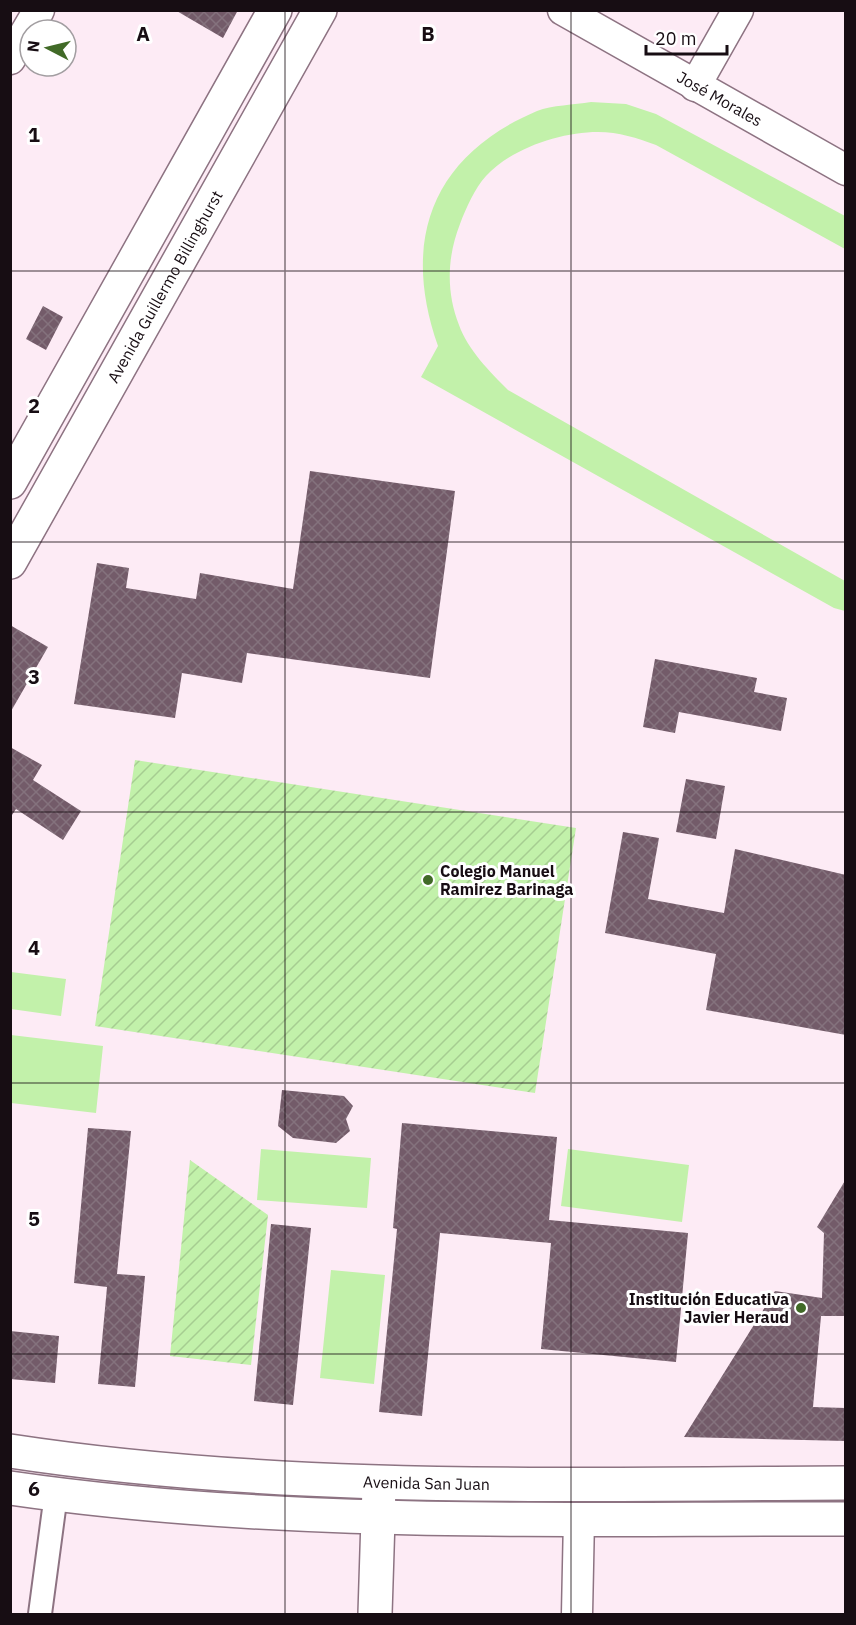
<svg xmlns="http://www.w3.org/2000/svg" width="856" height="1625" font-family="'IBM Plex Sans',sans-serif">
	<defs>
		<pattern id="garden-furrows" width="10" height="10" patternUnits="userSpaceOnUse" patternTransform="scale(1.5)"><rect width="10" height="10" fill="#c2f1aa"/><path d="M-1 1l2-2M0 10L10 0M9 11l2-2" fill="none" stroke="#a6cd91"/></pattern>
		<pattern id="building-cross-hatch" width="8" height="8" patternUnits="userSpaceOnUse" patternTransform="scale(1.5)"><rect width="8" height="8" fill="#735b69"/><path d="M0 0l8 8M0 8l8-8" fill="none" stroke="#84727d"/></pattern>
	</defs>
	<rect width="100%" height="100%" fill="#fdebf5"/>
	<!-- garden -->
	<path fill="url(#garden-furrows)" d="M 135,760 L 576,828 L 535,1093 L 95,1026 Z
		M 190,1160 L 268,1215 L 251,1365 L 170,1356 Z"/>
	<!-- pitch -->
	<path fill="#c2f1aa" d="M 591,102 L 626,104 L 656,114 L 845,216 L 845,249 L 656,145 C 637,138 619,132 598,132 C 561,132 512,148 486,176 C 475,188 466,208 460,224 C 447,257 446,292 459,325 C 468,350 490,372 508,390 L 845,581 L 845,611 L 834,608 L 421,377 L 438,346 C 401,241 431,156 537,111 C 552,105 574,105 591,102 Z
		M 11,972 L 66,979 L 61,1016 L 11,1009 Z
		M 11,1035 L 103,1046 L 96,1113 L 11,1103 Z
		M 261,1149 L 371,1158 L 367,1208 L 257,1200 Z
		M 568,1149 L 689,1165 L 682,1222 L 561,1206 Z
		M 331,1270 L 385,1275 L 374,1384 L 320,1378 Z"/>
	<!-- building -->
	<path fill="url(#building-cross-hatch)" d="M 175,10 L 238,10 L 223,38 Z
		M 43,306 L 63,317 L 46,350 L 26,339 Z
		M 310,471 L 455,491 L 430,678 L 247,653 L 242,683 L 182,673 L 175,718 L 74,704 L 97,563 L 129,568 L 126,588 L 196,599 L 200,573 L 293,589 Z
		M 10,625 L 48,647 L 10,713 Z
		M 655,659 L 757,678 L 754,692 L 787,698 L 781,731 L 679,712 L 675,733 L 643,727 Z
		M 10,747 L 42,765 L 33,780 L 81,811 L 63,840 L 16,809 L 10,818 Z
		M 686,779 L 725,786 L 716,839 L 676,832 Z
		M 623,832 L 659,838 L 648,899 L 724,913 L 735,849 L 846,875 L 846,1035 L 706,1010 L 716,954 L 605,933 Z
		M 282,1090 L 344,1096 L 353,1106 L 346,1119 L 350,1131 L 336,1143 L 293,1138 L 278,1126 Z
		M 402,1123 L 557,1137 L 549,1220 L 688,1233 L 676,1362 L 541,1349 L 551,1243 L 440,1233 L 422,1416 L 379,1412 L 397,1229 L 393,1228 Z
		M 88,1128 L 131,1131 L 117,1274 L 145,1276 L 135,1387 L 98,1384 L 107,1287 L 74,1283 Z
		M 846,1179 L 846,1316 L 821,1316 L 813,1407 L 846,1408 L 846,1441 L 684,1437 L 775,1291 L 822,1298 L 824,1233 L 817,1227 Z
		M 271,1224 L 311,1228 L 293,1405 L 254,1401 Z
		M 10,1331 L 59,1336 L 55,1383 L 10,1379 Z"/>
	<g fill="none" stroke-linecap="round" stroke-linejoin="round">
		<defs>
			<path id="pedestrian" d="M 40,1614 L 56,1494"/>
			<g id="minor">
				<path id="s1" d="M 563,10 L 846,170"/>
				<path d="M 10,59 L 39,10"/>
				<path d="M 695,86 L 738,10"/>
				<path d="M 577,1614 L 579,1518"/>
			</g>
			<path id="tertiary" d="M 375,1614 L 379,1487"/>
			<g id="secondary">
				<path d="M 10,482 L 275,10"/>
				<path id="s2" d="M 10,562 L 320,10"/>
				<path id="s3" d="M 10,1451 C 286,1493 568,1484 846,1483"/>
				<path d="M 10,1488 C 286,1528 568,1518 846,1519"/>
			</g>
		</defs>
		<!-- pedestrian casing -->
		<use href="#pedestrian" stroke="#8d7382" stroke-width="26"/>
		<!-- minor casing -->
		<use href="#minor" stroke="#8d7382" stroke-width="33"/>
		<!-- tertiary casing -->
		<use href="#tertiary" stroke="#8d7382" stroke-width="36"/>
		<!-- secondary casing -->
		<use href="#secondary" stroke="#8d7382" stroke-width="36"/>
		<!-- pedestrian -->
		<use href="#pedestrian" stroke="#fff" stroke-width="22"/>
		<!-- minor -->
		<use href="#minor" stroke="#fff" stroke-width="30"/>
		<!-- tertiary -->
		<use href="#tertiary" stroke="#fff" stroke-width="33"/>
		<!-- secondary -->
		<use href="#secondary" stroke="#fff" stroke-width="33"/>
	</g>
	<!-- grid -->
	<path fill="none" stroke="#170d13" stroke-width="1.5" stroke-opacity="0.55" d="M 285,10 L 285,1614M 571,10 L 571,1614M 10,271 L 846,271M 10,542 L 846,542M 10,812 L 846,812M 10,1083 L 846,1083M 10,1354 L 846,1354"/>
	<!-- markers -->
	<g fill="#416a27" stroke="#fff" stroke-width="2">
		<circle cx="428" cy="880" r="6"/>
		<circle cx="801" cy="1308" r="6"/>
	</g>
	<g text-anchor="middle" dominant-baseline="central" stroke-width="6" stroke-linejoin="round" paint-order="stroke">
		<!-- street labels -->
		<g font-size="16" fill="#170d13" stroke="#fff">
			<text stroke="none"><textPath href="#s1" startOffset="180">José Morales</textPath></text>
			<text stroke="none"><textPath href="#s2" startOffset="316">Avenida Guillermo Billinghurst</textPath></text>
			<text stroke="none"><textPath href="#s3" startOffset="418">Avenida San Juan</textPath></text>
		</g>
		<!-- poi labels -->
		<g font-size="16" font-weight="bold" fill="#170d13" stroke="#fff" text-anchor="start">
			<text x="440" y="871">Colegio Manuel<tspan x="440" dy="18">Ramirez Barinaga</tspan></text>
			<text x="789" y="1299" text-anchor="end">Institución Educativa<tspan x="789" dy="18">Javier Heraud</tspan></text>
		</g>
	</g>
	<g font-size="20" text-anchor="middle" font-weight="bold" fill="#170d13" stroke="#fff" stroke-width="6" stroke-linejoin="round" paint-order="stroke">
		<text x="143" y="41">A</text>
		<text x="428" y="41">B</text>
		<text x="34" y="142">1</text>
		<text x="34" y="413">2</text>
		<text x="34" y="684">3</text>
		<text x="34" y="955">4</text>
		<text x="34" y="1226">5</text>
		<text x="34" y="1496">6</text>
	</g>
	<!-- border -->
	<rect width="856" height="1625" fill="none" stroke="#170d13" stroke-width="24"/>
	<!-- north arrow -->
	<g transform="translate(48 48) rotate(277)"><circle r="28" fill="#ffffff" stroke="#a29ea1" stroke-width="1.5"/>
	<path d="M0-4.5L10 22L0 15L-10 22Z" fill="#416a27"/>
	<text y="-9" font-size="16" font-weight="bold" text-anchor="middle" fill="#170d13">N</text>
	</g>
	<!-- scale -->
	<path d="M646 45v9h81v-9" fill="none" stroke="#170d13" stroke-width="3"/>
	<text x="655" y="45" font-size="18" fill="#170d13" stroke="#ffffff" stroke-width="4.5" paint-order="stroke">20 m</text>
</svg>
